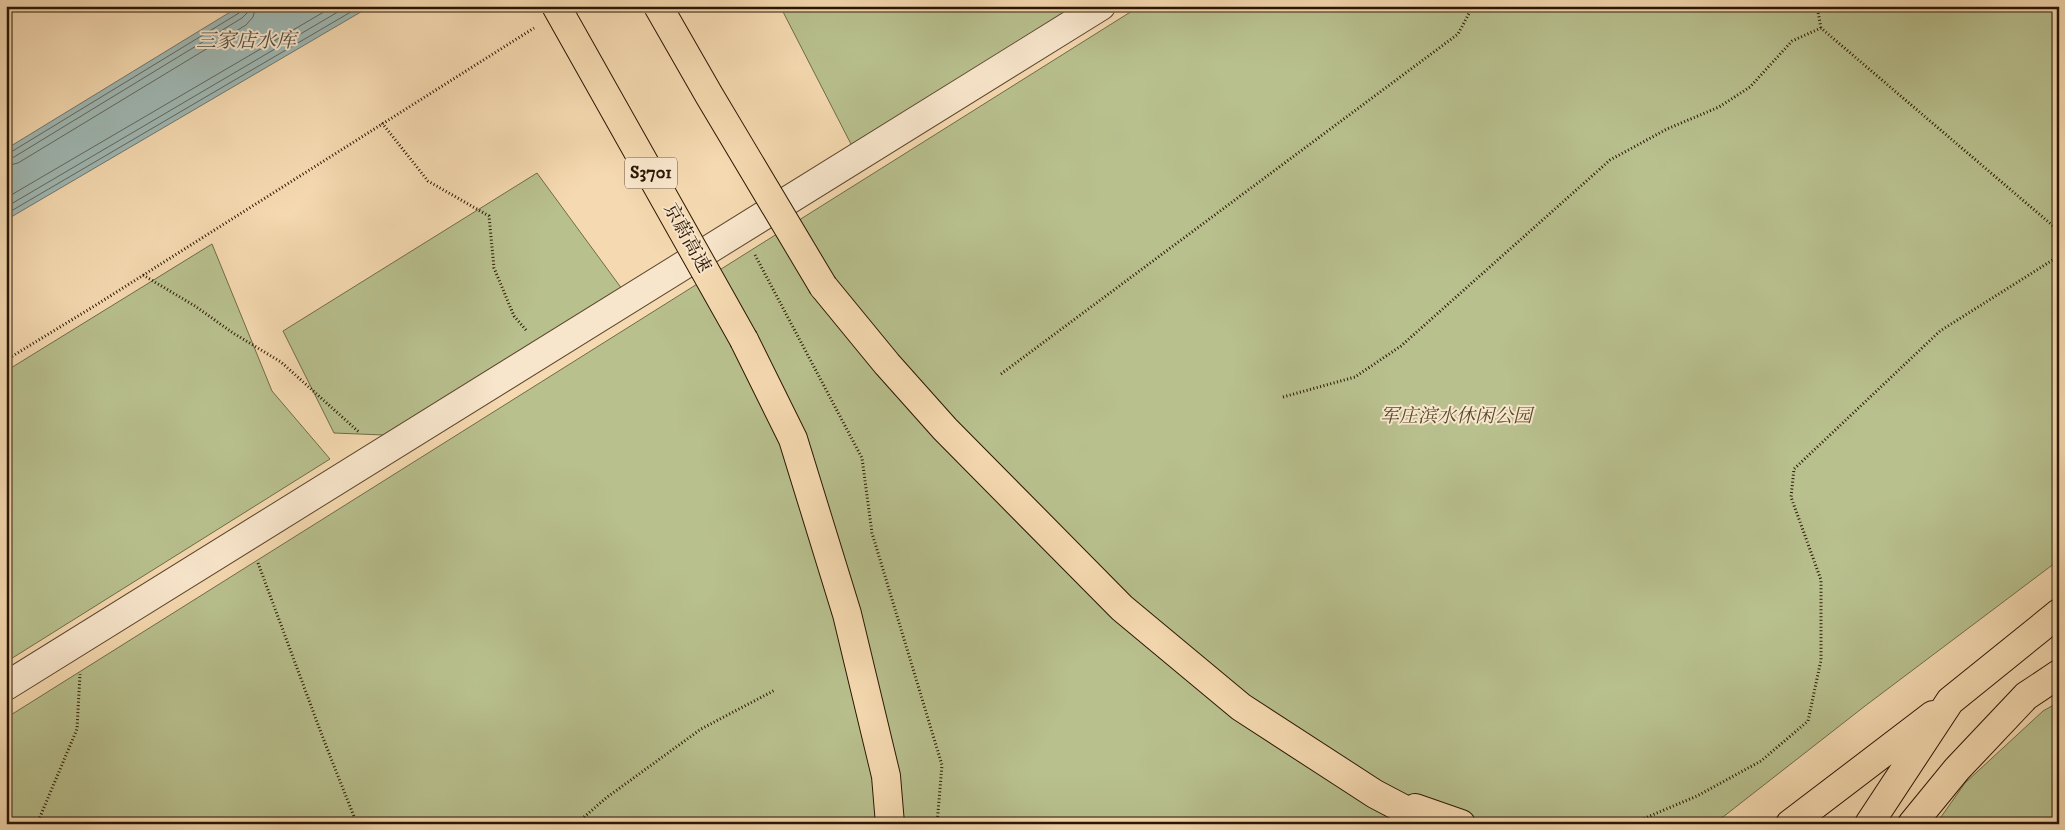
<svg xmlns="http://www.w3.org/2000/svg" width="2065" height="830" font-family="'IM FELL DW Pica','Noto Serif SC',serif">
	<rect width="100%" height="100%" fill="#f5d9b0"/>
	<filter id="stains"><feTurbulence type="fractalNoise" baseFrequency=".004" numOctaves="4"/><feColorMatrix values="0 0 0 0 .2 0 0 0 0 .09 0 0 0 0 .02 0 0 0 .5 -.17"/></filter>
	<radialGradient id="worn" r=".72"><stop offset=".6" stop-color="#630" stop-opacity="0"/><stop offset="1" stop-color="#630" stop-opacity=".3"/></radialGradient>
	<!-- green -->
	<path fill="#b8c08e" stroke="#716b48" d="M 780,6 L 1074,6 L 852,146 Z
		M 1140,6 L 2059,6 L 2059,560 L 1865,706 L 1714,824 L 6,824 L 6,718 Z
		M 537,173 L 622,289 L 384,435 L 334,433 L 283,331 Z
		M 212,244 L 272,391 L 330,459 L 6,662 L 6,371 Z
		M 2059,702 L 2059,824 L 1936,824 L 1965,783 L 2043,711 Z"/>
	<!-- water -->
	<path fill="#9fb8b4" stroke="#70776d" d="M 240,6 L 371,6 L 6,220 L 6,149 Z"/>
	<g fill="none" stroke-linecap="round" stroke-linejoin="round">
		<!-- shore -->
		<path stroke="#64675c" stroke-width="1" d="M 6,153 L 11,152 L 239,13 L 242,6
			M 6,159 L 14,157 L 242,18 L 247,13 L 248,6
			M 6,166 L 18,163 L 246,25 L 253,17 L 256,6
			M 6,198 L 334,6
			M 6,207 L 348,6
			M 6,214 L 361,6"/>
		<defs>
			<path id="minor" d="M 6,686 L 1101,6"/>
			<path id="highway" d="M 823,286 L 887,364 L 945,429 L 1122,608 L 1241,707 L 1375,794 L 1432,824
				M 744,340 L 793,439 L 847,614 L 886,776 L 890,824
				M 1415,808 L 1461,824
				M 1790,824 L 1933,715
				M 1869,824 L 1950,701 L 2059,613
				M 1912,824 L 1957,769 L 2026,696 L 2059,674"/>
		</defs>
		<!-- minor casing -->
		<use href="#minor" stroke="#5d472e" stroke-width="30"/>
		<!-- highway casing -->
		<use href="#highway" stroke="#2a1603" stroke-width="30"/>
		<!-- path -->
		<path stroke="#2a1603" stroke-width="3" stroke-dasharray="1 2.5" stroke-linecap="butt" d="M 1817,6 L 1821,28
			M 382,123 L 428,181 L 489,216 L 494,268 L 514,316 L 526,330
			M 755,255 L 862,458 L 872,533 L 942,765 L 937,824
			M 143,275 L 195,306 L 233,333 L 281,362 L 360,433
			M 6,360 L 96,305 L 534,28
			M 1001,374 L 1458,34 L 1473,6
			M 1283,397 L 1355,377 L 1401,346 L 1610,160 L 1667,129 L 1719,107 L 1750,87 L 1792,41 L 1821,28 L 2059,231
			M 258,563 L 323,738 L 357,824
			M 37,824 L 77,729 L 80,674
			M 576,824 L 606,798 L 701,729 L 775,690
			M 1631,824 L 1697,796 L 1761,761 L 1808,721 L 1821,660 L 1821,580 L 1791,497 L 1794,469 L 1940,331 L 2059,256"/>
		<!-- minor -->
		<use href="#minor" stroke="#f8e6cc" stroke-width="28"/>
		<!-- highway -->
		<use href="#highway" stroke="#f5d9b0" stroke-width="28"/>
		<defs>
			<path id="highway-bridge" d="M 556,6 L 744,340
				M 658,6 L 709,95 L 823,286"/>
		</defs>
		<!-- highway-bridge casing -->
		<use href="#highway-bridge" stroke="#2a1603" stroke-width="30" stroke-linecap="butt"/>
		<!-- highway-bridge -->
		<use href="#highway-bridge" stroke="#f5d9b0" stroke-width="28"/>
	</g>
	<g text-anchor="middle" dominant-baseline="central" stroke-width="4" stroke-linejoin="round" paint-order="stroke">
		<!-- shield labels -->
		<rect fill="#f8e6cc" stroke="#68543f" stroke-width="1" x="625" y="157.5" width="52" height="31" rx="4"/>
		<g font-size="18" font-weight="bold" fill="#2a1603">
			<text x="651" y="173">S3701</text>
		</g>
		<!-- street labels -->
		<g font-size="19" fill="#2a1603" stroke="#f8e6cc">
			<text transform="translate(687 238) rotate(61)">京蔚高速</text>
		</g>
		<!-- park labels -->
		<g font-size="19" font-style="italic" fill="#55492d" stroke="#f8e6cc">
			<text x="1456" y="416">军庄滨水休闲公园</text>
		</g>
		<!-- water labels -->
		<g font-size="20" font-style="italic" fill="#534f41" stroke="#f8e6cc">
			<text x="246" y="41">三家店水库</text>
		</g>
	</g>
	<!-- margin -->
	<rect width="2065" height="830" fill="none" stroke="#f5d9b0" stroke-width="25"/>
	<rect x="8" y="8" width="2050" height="815" fill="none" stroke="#2a1603" stroke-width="2.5"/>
	<rect x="12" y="12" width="2040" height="805" fill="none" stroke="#2a1603"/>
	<rect width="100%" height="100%" filter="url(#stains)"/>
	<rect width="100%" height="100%" fill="url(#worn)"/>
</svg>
